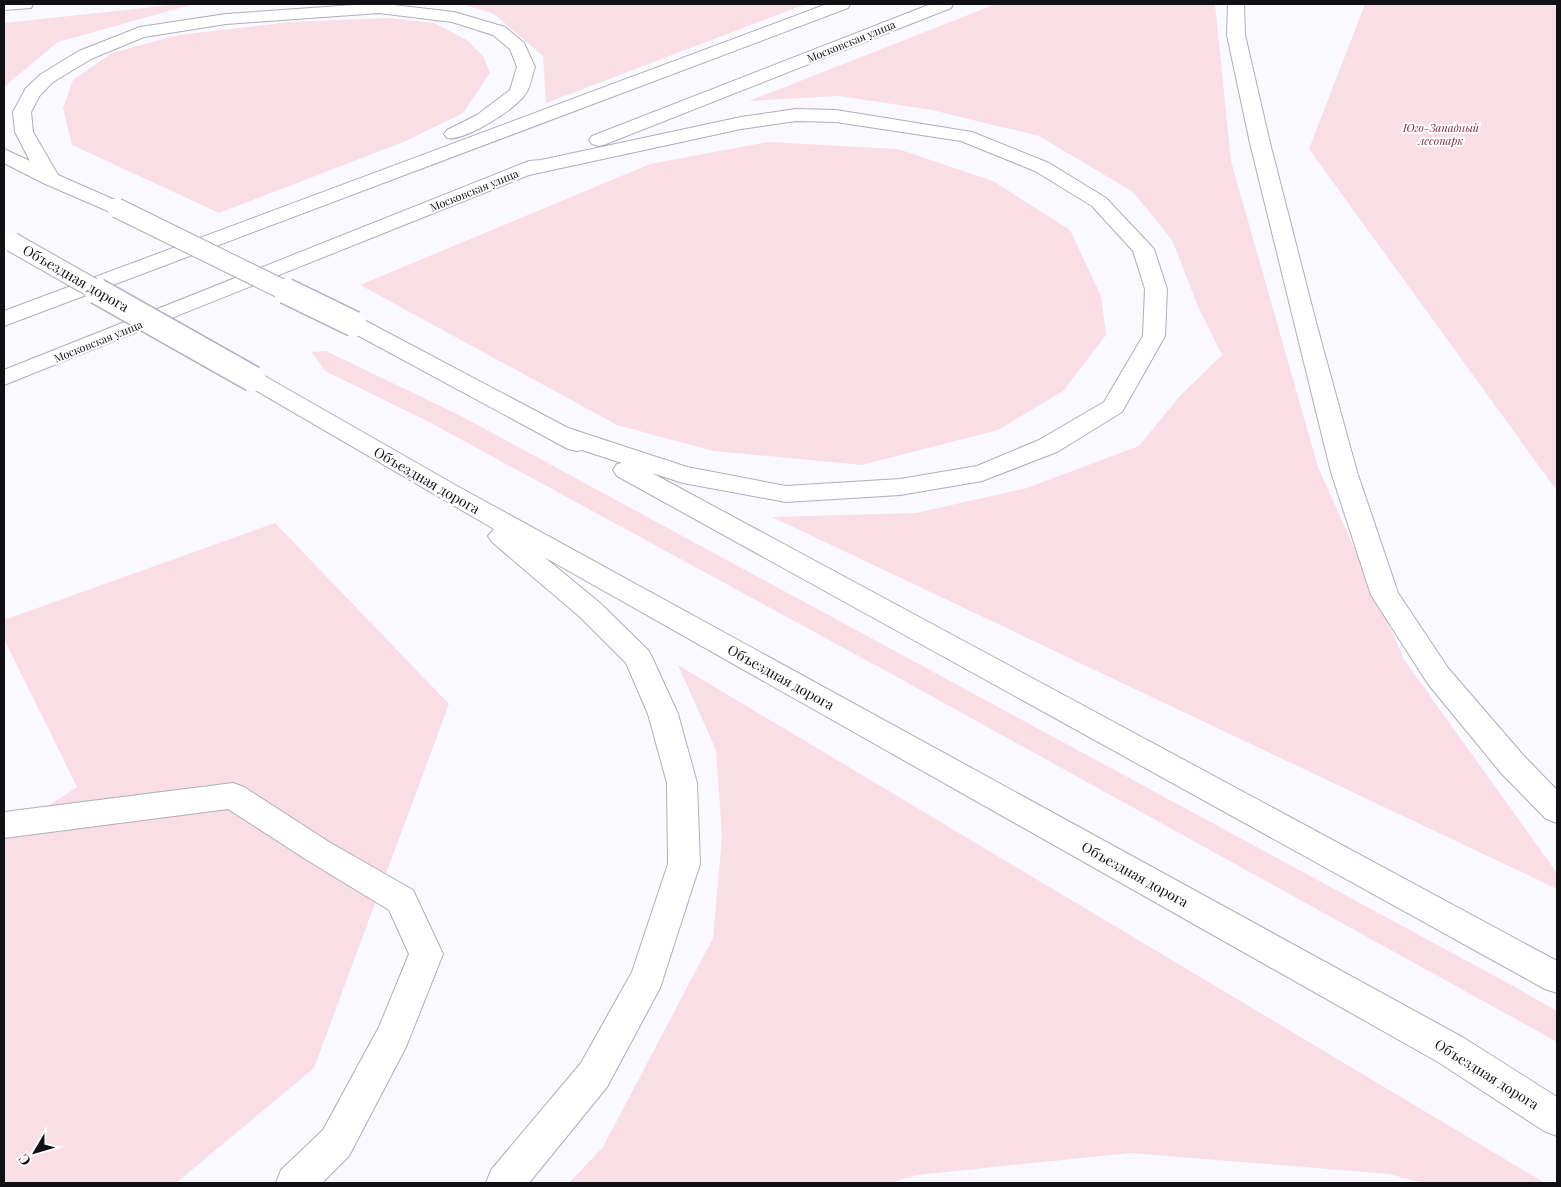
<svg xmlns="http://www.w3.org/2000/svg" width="1561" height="1187" font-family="'Playfair Display',serif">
	<rect width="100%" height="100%" fill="#faf9ff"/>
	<!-- green -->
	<path fill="#f9dfe5" d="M 181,4 L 194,4 L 58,42 L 4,87 L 4,23 Z
		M 462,4 L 806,4 L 546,103 L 543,56 L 494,14 Z
		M 996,4 L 1215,4 L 1231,161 L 1318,467 L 1405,661 L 1557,873 L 1557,889 L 772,517 L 916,513 L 1027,488 L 1139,446 L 1179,397 L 1222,355 L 1197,304 L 1172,240 L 1133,192 L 1039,136 L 932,110 L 839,96 L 749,101 Z
		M 1365,4 L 1557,4 L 1557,491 L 1309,149 Z
		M 390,18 L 434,23 L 467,40 L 483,56 L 490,73 L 463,113 L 406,141 L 219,213 L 72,145 L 63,108 L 73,80 L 112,53 L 179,35 L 291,22 Z
		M 768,142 L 898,149 L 993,181 L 1070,230 L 1101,296 L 1106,335 L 1063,391 L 998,430 L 862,465 L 713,451 L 617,425 L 360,285 L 650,164 Z
		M 326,351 L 461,416 L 1515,987 L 1557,1011 L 1557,1042 L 897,677 L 429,422 L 325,371 L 312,352 Z
		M 275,523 L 449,704 L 314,1068 L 176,1183 L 4,1183 L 4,835 L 77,787 L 4,639 L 4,620 Z
		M 678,665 L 1545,1183 L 1424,1183 L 1389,1174 L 1131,1153 L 917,1175 L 891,1183 L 569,1183 L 603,1147 L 713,938 L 722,836 L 716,750 Z"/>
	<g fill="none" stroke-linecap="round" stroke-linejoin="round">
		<defs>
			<path id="minor" d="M 233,783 L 244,787 L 329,842 L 413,890 L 443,954 L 406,1047 L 349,1156 L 322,1183 L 276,1183 L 281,1170 L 323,1130 L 379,1027 L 409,954 L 389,910 L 307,860 L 228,809 L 4,838 L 4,812 Z"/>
			<path id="major" d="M 4,4 L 33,4 L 31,8 L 4,10 Z
				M 368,4 L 385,4 L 454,12 L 505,27 L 524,43 L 535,67 C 532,75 531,86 526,93 C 518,108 464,142 447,138 L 444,134 L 447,130 L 477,115 L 510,90 L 517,67 L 510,49 L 493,35 L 452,22 L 379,13 L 226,24 L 144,37 L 91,59 L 53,82 L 40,95 L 31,112 L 33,132 L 58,175 L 124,204 L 127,208 L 124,212 L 117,214 L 110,212 L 43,183 L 4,163 L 4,149 L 30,161 L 15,132 L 13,112 L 26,88 L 41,74 L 79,51 L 140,27 L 226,14 Z
				M 827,4 L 850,4 L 848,8 L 4,326 L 4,311 Z
				M 931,4 L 953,4 L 951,8 L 606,144 L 599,146 L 592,144 L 589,140 L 592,136 Z
				M 1228,4 L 1244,4 L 1245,35 L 1270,143 L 1317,326 L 1357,472 L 1398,593 L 1448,668 L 1523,755 L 1557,790 L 1557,823 L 1546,819 L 1501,773 L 1428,684 L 1371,595 L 1331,472 L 1295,326 L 1250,143 L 1227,35 Z
				M 796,109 L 836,110 L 972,132 L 1049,163 L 1106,198 L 1154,249 L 1167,289 L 1165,336 L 1122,412 L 1057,452 L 982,481 L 900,495 L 786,502 L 683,483 L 652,473 L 1557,961 L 1557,993 L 1545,989 L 617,476 L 613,470 L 617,464 L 622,463 L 582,450 L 577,451 L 568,449 L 346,329 L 343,324 L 346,319 L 354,317 L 362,319 L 568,428 L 687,467 L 786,486 L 900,479 L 977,466 L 1039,440 L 1104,402 L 1143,336 L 1145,289 L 1133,251 L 1092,206 L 1035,171 L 961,141 L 836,122 L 796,121 L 741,129 L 529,175 L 4,385 L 4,370 L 529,161 L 541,160 L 741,117 Z
				M 253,372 L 261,374 L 457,486 L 1464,1038 L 1557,1097 L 1557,1136 L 1544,1131 L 1438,1062 L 544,557 L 600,603 L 648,650 L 652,657 L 678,714 L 697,783 L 700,864 L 660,988 L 607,1087 L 529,1183 L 486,1183 L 491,1170 L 581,1063 L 632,972 L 668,864 L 667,783 L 648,714 L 626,663 L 580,617 L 492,542 L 488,536 L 494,529 L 245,384 L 241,379 L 245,374 Z"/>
		</defs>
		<!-- minor casing -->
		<use href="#minor" stroke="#b0adbc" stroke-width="2"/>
		<!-- major casing -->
		<use href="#major" stroke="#b0adbc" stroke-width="2"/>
		<!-- minor -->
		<use href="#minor" fill="#fff" fill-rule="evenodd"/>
		<!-- major -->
		<use href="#major" fill="#fff" fill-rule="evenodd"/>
		<defs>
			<path id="major-bridge-far1" d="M 117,208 L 288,292
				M 12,242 L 100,292"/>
			<path id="major-bridge" d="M 97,291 L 253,379
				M 286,291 L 354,324"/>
		</defs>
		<!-- major-bridge-far1 casing -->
		<use href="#major-bridge-far1" stroke="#b0adbc" stroke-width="21" stroke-linecap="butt"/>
		<!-- major-bridge casing -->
		<use href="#major-bridge" stroke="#b0adbc" stroke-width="28" stroke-linecap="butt"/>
		<!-- major-bridge-far1 -->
		<use href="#major-bridge-far1" stroke="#fff" stroke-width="19"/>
		<!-- major-bridge -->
		<use href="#major-bridge" stroke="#fff" stroke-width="25"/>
	</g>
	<g text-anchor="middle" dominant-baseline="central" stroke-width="4" stroke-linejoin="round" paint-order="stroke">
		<!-- far-street labels -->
		<g font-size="11" fill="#111015" stroke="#fff">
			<text transform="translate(851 41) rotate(-22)">Московская улица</text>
			<text transform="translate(474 190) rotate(-22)">Московская улица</text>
			<text transform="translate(98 341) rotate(-22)">Московская улица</text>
		</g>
		<!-- far-park labels -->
		<g font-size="11" font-style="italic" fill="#802545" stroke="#fff">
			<text x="1441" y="127">Юго-Западный<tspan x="1441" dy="13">лесопарк</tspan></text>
		</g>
		<!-- street labels -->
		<g font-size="14" fill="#111015" stroke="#fff">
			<text transform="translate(76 278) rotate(30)">Объездная дорога</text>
			<text transform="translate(427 480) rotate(30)">Объездная дорога</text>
			<text transform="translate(781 677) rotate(29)">Объездная дорога</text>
			<text transform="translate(1135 874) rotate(29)">Объездная дорога</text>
			<text transform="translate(1487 1074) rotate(32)">Объездная дорога</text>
		</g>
	</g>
	<!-- border -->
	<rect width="1561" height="1187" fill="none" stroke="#111015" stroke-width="10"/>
	<!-- north arrow -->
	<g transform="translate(35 1152) rotate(232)" stroke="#ffffff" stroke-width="4" paint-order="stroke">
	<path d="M0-4L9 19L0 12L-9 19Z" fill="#111015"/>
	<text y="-8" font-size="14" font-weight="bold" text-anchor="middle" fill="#111015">С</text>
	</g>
</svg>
